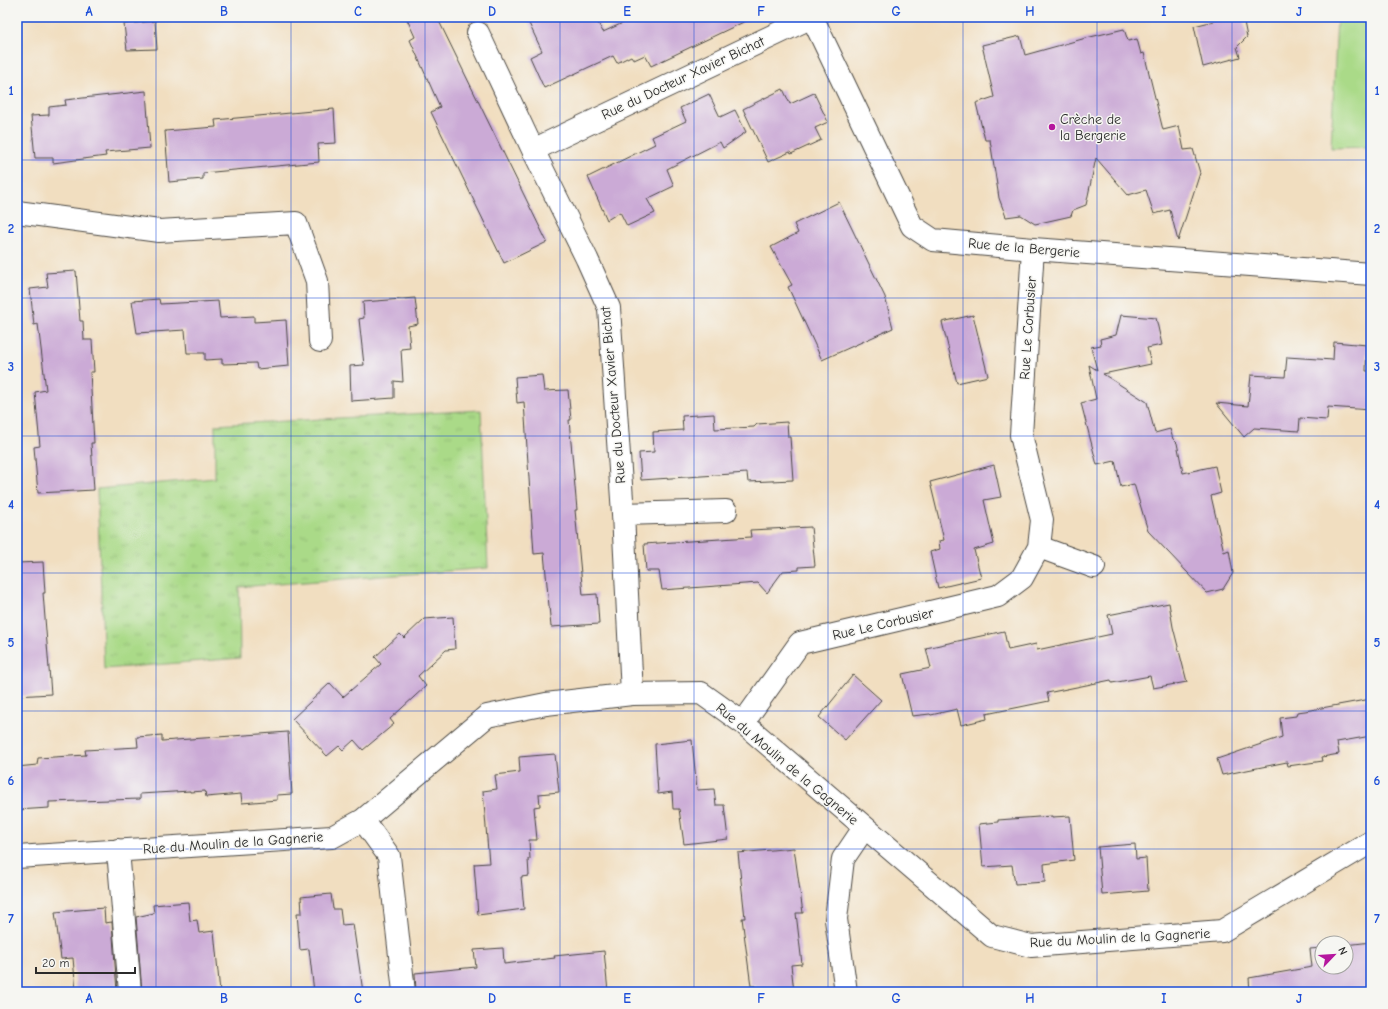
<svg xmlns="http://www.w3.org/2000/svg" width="1388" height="1009" font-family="'Comic Neue',sans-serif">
	<defs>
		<pattern id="grass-tufts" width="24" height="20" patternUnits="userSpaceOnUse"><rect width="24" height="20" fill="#aada88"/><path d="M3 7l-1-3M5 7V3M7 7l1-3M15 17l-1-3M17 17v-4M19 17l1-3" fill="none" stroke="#92bb76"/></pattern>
	</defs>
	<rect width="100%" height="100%" fill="#f6f6f2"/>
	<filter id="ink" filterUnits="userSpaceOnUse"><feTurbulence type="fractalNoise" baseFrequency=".025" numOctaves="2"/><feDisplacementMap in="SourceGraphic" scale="8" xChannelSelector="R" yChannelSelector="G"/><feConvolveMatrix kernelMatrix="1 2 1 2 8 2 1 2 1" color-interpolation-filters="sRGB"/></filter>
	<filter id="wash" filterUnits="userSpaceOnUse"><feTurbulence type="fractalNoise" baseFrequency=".012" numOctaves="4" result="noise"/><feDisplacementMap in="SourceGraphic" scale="16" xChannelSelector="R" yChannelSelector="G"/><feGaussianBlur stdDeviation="0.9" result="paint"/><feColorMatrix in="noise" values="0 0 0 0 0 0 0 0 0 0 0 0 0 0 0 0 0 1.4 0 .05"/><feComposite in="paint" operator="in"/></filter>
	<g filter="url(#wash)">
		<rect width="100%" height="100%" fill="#f1dec0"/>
		<!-- grass -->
		<path fill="url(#grass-tufts)" stroke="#6a825a" d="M 481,410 L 488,568 L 239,587 L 240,658 L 104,669 L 97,489 L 215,478 L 215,425 Z"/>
		<!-- pitch -->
		<path fill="#aada88" stroke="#6a825a" d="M 1337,17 L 1371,17 L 1371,147 L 1331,148 Z"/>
		<g id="blocks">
			<!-- building -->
			<path fill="#cbaad6" d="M 406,17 L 437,17 L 547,242 L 504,263 L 431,112 L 440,107 L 410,40 L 415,37 Z
				M 526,17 L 595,17 L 603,32 L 636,17 L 754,17 L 651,66 L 645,55 L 634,60 L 631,56 L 617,63 L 613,56 L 544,88 L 530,57 L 542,51 Z
				M 1218,17 L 1243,17 L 1247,37 L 1237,47 L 1240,57 L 1203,67 L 1194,26 L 1214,21 Z
				M 155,21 L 157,49 L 127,50 L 124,24 Z
				M 1124,29 L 1128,41 L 1137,39 L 1141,54 L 1144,53 L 1163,130 L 1179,126 L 1184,150 L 1193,149 L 1200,173 L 1178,241 L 1170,210 L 1154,214 L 1146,190 L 1128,195 L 1096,158 L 1086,205 L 1073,210 L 1071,216 L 1035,224 L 1021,215 L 1006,217 L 999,198 L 990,140 L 985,140 L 976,103 L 994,97 L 982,45 L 1020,36 L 1025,55 L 1086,38 Z
				M 783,89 L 790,104 L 814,93 L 828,122 L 815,128 L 821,140 L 791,154 L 790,152 L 768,162 L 743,109 Z
				M 146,91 L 150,148 L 105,152 L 106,156 L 53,163 L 53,158 L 35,158 L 31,116 L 49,115 L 49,107 L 66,105 L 65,100 Z
				M 709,94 L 720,117 L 735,110 L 746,132 L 723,148 L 720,142 L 667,169 L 674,186 L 647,199 L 655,213 L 627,226 L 620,212 L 607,220 L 588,177 L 655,144 L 652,137 L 686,121 L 680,108 Z
				M 334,109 L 336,143 L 318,144 L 319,162 L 203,173 L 203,179 L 169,182 L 165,131 L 216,127 L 215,120 Z
				M 839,202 L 885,297 L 893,328 L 822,360 L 788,287 L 792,285 L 771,247 L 798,233 L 794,224 Z
				M 76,271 L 80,321 L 83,321 L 84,340 L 92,340 L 94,372 L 90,372 L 94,443 L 91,443 L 94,490 L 38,493 L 34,447 L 40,446 L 35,392 L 46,390 L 38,324 L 34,325 L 30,289 L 48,287 L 46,273 Z
				M 415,298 L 418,324 L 408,326 L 410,348 L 401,349 L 403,382 L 394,381 L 394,398 L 351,401 L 350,366 L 364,365 L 359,319 L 364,318 L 363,302 Z
				M 159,299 L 160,304 L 218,301 L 220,318 L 254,316 L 254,322 L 286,320 L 289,366 L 257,369 L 256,363 L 222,364 L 222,359 L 205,360 L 205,353 L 187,353 L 185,330 L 137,333 L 132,301 Z
				M 973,315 L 988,376 L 957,383 L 942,322 Z
				M 1121,315 L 1156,318 L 1162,345 L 1147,348 L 1151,364 L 1103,374 L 1147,402 L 1155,433 L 1170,429 L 1173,439 L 1177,443 L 1183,473 L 1215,466 L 1221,493 L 1211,496 L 1224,552 L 1229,550 L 1233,573 L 1223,589 L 1207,593 L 1148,531 L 1134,484 L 1121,487 L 1115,461 L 1097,465 L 1081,403 L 1096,399 L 1089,365 L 1097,370 L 1091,347 L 1101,345 L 1100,339 L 1116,335 Z
				M 1334,342 L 1367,345 L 1366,371 L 1371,371 L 1371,410 L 1328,407 L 1327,420 L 1300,418 L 1299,431 L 1254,428 L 1244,437 L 1216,403 L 1248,406 L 1251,375 L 1285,377 L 1287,357 L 1333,360 Z
				M 542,375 L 544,391 L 568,390 L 571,420 L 569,420 L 577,510 L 575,510 L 583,595 L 597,594 L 599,624 L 551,627 L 544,553 L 534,554 L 524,402 L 517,403 L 515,377 Z
				M 714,414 L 715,429 L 754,427 L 757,424 L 787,422 L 788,437 L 790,437 L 793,480 L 748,482 L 747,473 L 641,480 L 639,453 L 654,452 L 653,432 L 683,430 L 682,416 Z
				M 994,465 L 1001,497 L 984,500 L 994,544 L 974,550 L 981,578 L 938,588 L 930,552 L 940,549 L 939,541 L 944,540 L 930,482 Z
				M 811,527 L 815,566 L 799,567 L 799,570 L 783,571 L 767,593 L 758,583 L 662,590 L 659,571 L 646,571 L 644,544 L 751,537 L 750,530 Z
				M 43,562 L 45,593 L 43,593 L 51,694 L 17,696 L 17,563 Z
				M 1169,603 L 1173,627 L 1187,682 L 1153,688 L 1150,676 L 1112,683 L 1111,680 L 1047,693 L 1049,701 L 986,714 L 987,719 L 961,725 L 957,709 L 931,715 L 930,714 L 912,716 L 902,674 L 931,668 L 926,648 L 1004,631 L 1008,650 L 1036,644 L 1037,650 L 1112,634 L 1108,615 Z
				M 453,617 L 455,649 L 446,650 L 418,676 L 426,686 L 390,719 L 394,724 L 363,750 L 354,740 L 343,750 L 339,746 L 327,756 L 292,719 L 330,683 L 343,697 L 381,664 L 375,657 L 400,634 L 404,638 L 424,619 Z
				M 853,675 L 881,700 L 845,740 L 819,717 Z
				M 1371,699 L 1371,736 L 1337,742 L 1339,754 L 1322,757 L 1323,761 L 1288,766 L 1287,762 L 1222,775 L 1217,759 L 1282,737 L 1280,718 L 1296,716 L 1297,712 L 1305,711 Z
				M 288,732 L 292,794 L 277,795 L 277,800 L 242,803 L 241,794 L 206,797 L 205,791 L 190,792 L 190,791 L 140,794 L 140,799 L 49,802 L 49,808 L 17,810 L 17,767 L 37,765 L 38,758 L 86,755 L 85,750 L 138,747 L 137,737 L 162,735 L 162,741 Z
				M 692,740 L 697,790 L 714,789 L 716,805 L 724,805 L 728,839 L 684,844 L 679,809 L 673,809 L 672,792 L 658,794 L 655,744 Z
				M 555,754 L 559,792 L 539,794 L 540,806 L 534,807 L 537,840 L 529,840 L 530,859 L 528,859 L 529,876 L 521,877 L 524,909 L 478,915 L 474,864 L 489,863 L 483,791 L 497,789 L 495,775 L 520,772 L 519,757 Z
				M 1052,816 L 1052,817 L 1070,816 L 1074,860 L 1044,864 L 1045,882 L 1015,884 L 1012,865 L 983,867 L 979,824 L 998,822 L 998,820 Z
				M 1135,844 L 1136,859 L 1146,858 L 1148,891 L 1102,895 L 1098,847 Z
				M 794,848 L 803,913 L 796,913 L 802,964 L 791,965 L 794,992 L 756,992 L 755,986 L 751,986 L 742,918 L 745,918 L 738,853 Z
				M 331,894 L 333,909 L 340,909 L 342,925 L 353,924 L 363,992 L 314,992 L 309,949 L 300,950 L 297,913 L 302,913 L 301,897 Z
				M 188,902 L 190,921 L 197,920 L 199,933 L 214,931 L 220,992 L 142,992 L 136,917 L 154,913 L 153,905 Z
				M 104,908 L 105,923 L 112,922 L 117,992 L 76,992 L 73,958 L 61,959 L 55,912 Z
				M 1371,942 L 1371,992 L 1250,992 L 1249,978 L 1312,967 L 1310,949 L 1322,948 L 1322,967 L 1346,967 L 1346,945 Z
				M 503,948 L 504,964 L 555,958 L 554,956 L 604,951 L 608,992 L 416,992 L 415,973 L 476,967 L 474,950 Z"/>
		</g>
	</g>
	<g filter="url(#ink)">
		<use href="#blocks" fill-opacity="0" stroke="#494641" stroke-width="1"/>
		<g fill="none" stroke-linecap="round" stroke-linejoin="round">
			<defs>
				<path id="minor" d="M 812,17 L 912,226 L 933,240 L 1033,249 L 1371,274
					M 478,33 L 533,150
					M 17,212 L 159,231 L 296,223 L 317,281 L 320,341
					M 623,514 L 726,511
					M 1039,547 L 1094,567
					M 632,694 L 623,514 L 609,308 L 587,259 L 533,150 L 812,17
					M 743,723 L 800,643 L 998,596 L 1022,578 L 1039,547 L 1042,520 L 1021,435 L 1033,249
					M 363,820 L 389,856 L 404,992
					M 118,850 L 130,992
					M 17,857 L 332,837 L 363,820 L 487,716 L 546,704 L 632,694 L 701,693 L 743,723 L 992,936 L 1031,946 L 1222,931 L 1371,842
					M 846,992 L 836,919 L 843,859 L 864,828"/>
			</defs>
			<!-- minor casing -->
			<use href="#minor" stroke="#494641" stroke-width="24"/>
			<!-- minor -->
			<use href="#minor" stroke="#fff" stroke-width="22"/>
		</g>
	</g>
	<!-- grid -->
	<path fill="none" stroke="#1d4ed8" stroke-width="1" stroke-opacity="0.55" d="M 156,17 L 156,992M 291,17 L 291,992M 425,17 L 425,992M 560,17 L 560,992M 694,17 L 694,992M 828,17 L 828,992M 963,17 L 963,992M 1097,17 L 1097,992M 1232,17 L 1232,992M 17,160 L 1371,160M 17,298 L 1371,298M 17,436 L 1371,436M 17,573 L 1371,573M 17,711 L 1371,711M 17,849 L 1371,849"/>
	<!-- markers -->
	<circle fill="#b5179e" stroke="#f6f6f2" stroke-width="1.5" cx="1052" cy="127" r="4"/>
	<g text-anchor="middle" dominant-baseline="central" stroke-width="3" stroke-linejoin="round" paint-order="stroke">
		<!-- street labels -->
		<g font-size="14" fill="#2b2b2b" stroke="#f6f6f2">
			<text transform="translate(683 78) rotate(-25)">Rue du Docteur Xavier Bichat</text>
			<text transform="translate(1024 248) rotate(5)">Rue de la Bergerie</text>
			<text transform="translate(1028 328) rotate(-86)">Rue Le Corbusier</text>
			<text transform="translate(613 395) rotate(-95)">Rue du Docteur Xavier Bichat</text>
			<text transform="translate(883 624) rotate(-13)">Rue Le Corbusier</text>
			<text transform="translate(787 764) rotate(40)">Rue du Moulin de la Gagnerie</text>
			<text transform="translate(233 843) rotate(-4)">Rue du Moulin de la Gagnerie</text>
			<text transform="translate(1120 938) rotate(-3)">Rue du Moulin de la Gagnerie</text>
		</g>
		<!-- poi labels -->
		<g font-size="14" fill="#2b2b2b" stroke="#f6f6f2" text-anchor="start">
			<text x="1060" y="119">Crèche de<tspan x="1060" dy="16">la Bergerie</tspan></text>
		</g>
	</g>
	<!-- margin -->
	<rect width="1388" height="1009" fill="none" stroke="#f6f6f2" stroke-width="44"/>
	<!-- north arrow -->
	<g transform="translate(1334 955) rotate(65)"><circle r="19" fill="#f6f6f2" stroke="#a5a5a2"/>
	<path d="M0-3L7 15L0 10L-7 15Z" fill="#b5179e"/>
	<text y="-6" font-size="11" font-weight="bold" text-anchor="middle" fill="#2b2b2b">N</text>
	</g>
	<!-- scale -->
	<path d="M36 967v6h99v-6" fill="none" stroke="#2b2b2b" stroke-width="2"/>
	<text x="42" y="967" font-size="12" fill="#2b2b2b" stroke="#f6f6f2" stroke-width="3" paint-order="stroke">20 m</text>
	<rect x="22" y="22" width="1344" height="965" fill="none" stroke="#1d4ed8" stroke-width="1.5"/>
	<g font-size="13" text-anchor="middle" font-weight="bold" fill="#1d4ed8">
		<text x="89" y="16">A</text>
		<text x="224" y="16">B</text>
		<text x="358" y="16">C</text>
		<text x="492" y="16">D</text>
		<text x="627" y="16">E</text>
		<text x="761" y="16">F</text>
		<text x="896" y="16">G</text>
		<text x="1030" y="16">H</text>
		<text x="1164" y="16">I</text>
		<text x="1299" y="16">J</text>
		<text x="11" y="95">1</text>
		<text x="1377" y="95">1</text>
		<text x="11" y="233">2</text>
		<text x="1377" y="233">2</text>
		<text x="11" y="371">3</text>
		<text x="1377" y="371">3</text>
		<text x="11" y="509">4</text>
		<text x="1377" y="509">4</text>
		<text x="11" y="647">5</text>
		<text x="1377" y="647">5</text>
		<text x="11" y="785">6</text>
		<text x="1377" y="785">6</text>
		<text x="11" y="923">7</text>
		<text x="1377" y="923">7</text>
		<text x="89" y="1003">A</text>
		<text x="224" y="1003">B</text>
		<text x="358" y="1003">C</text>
		<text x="492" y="1003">D</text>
		<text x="627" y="1003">E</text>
		<text x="761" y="1003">F</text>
		<text x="896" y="1003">G</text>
		<text x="1030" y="1003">H</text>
		<text x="1164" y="1003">I</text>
		<text x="1299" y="1003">J</text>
	</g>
</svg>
